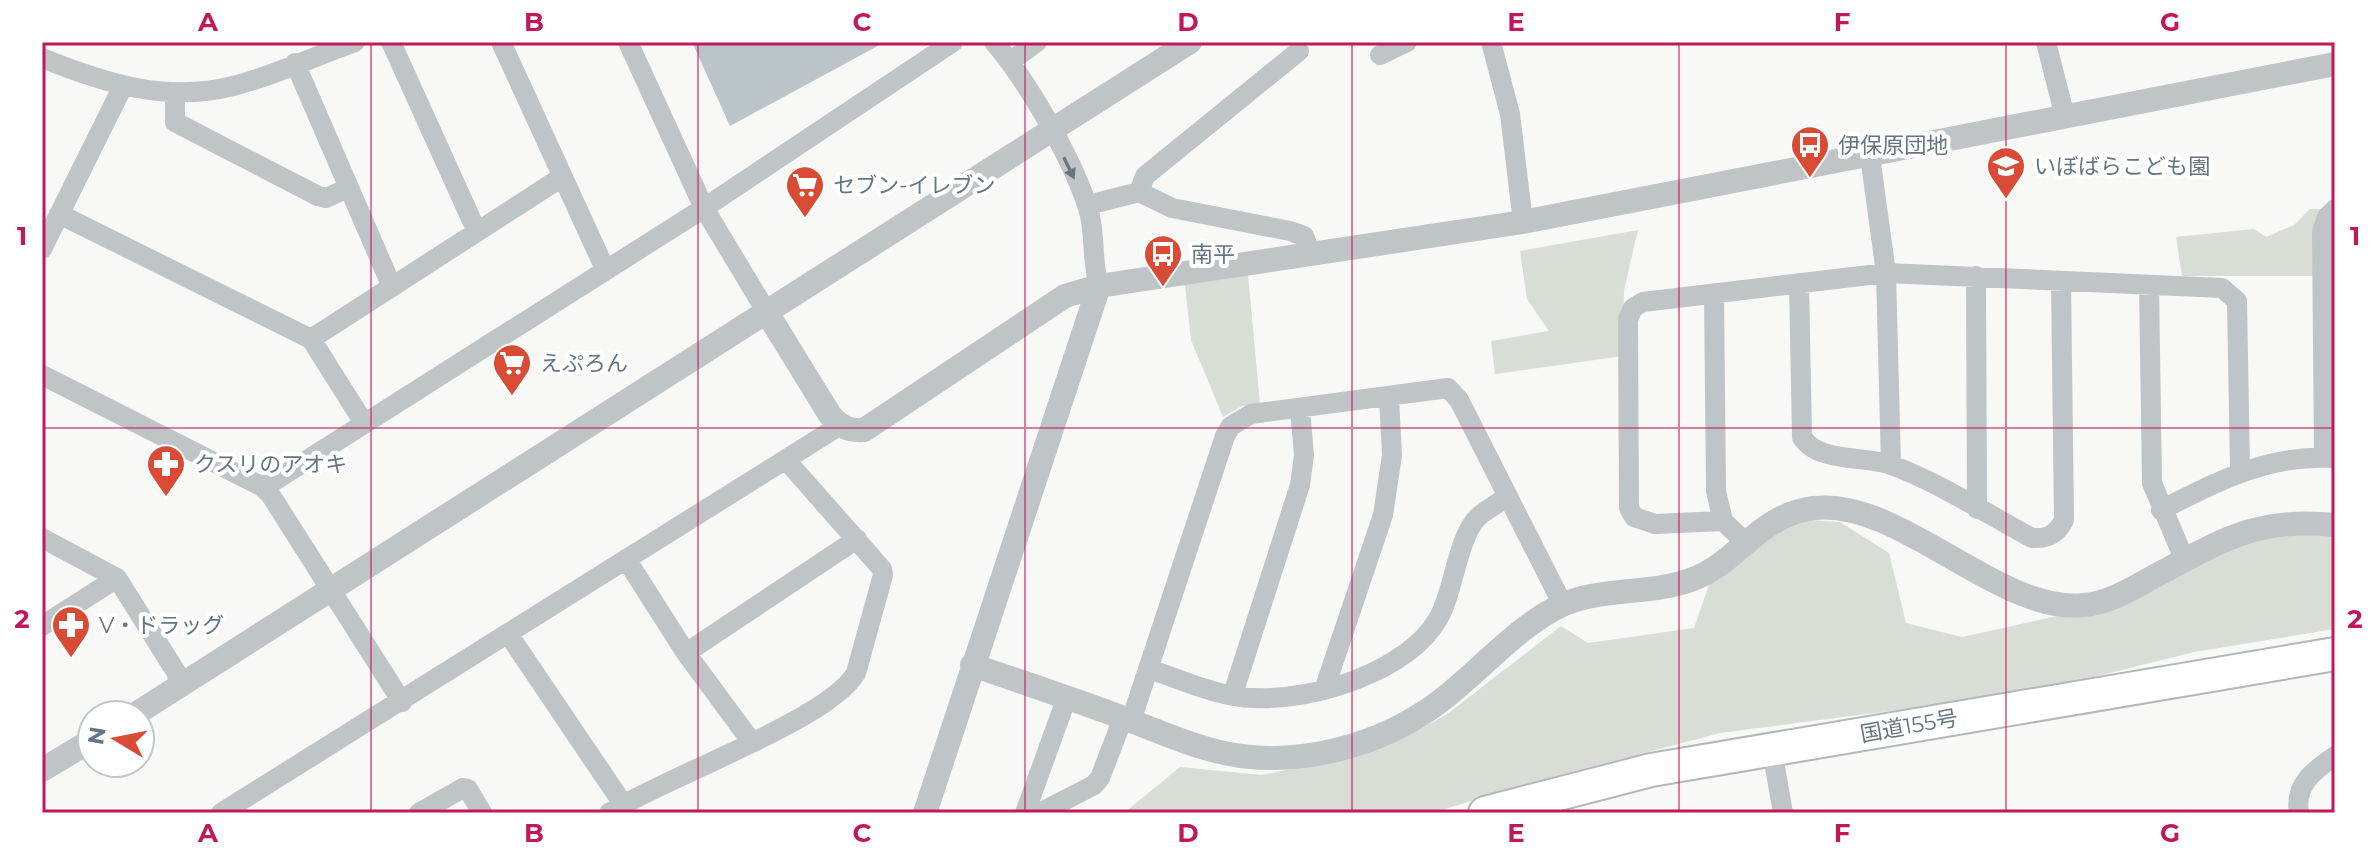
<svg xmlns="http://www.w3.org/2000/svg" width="2377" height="855" font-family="Montserrat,'Noto Sans JP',sans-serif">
	<rect width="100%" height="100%" fill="#f8f8f6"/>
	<!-- green -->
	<path fill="#d8ddd5" d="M 2310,209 L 2322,209 L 2316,276 L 2182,276 L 2176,237 L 2254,229 L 2266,237 L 2294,225 Z
		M 1638,230 L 1624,290 L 1623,356 L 1495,374 L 1491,341 L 1549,331 L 1527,299 L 1520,251 Z
		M 1248,275 L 1260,404 L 1242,406 L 1223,417 L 1191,340 L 1185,285 Z
		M 1794,519 L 1840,522 L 1889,553 L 1906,623 L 1962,637 L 2080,611 L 2241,541 L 2335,531 L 2335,629 L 2194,652 L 2077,681 L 1921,707 L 1720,733 L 1526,784 L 1432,813 L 1124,813 L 1180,767 L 1261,775 L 1334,761 L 1398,740 L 1446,715 L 1561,626 L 1588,643 L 1694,628 L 1709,585 Z"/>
	<!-- water -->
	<path fill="#b9c5c9" d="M 692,42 L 885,42 L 730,126 Z"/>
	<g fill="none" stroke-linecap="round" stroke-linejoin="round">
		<defs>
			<path id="trunk" d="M 1485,813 L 1651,770 L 2335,654"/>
		</defs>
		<!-- trunk casing -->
		<use href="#trunk" stroke="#b3b8ba" stroke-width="36"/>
		<!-- minor -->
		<path stroke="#bfc4c7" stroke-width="20" d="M 391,42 L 477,232
			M 501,42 L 605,269
			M 628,42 L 704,208 L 766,311
			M 994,42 C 1028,82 1072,158 1088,208 C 1096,233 1091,259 1099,286
			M 1491,42 L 1510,114 L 1523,222
			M 2046,42 L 2065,117
			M 1380,55 L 1407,42
			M 42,58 C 104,83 166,103 233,86 C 274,76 315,56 355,42
			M 1011,61 L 1037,42
			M 295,63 L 392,287
			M 175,92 L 175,122 L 318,196 L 326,198 L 348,188
			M 1870,156 L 1886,273 L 1891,465
			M 1139,192 L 1145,176 L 1299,51
			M 1088,205 L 1139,192 L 1172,208 L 1290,231 L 1304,236 L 1310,252
			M 59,214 L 311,339 L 364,423
			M 42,249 L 123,86
			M 1976,276 L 1977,509
			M 1799,283 L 1802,437 C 1817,462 1862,456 1888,464 C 1931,478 1991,516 2032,538 C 2048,539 2057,534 2064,520 L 2061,281
			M 2149,285 L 2152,483 L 2185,561
			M 1714,294 L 1716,491 L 1723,521
			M 311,339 L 562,177
			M 42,375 L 261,486 L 270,494 L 402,702
			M 2324,457 L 2322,232 L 2327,217 L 2335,209
			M 261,486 L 271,483 L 704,208 L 953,42
			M 2161,510 C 2219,481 2267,454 2335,458
			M 42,538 L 117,578 L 176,672 L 181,687
			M 1744,541 L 1723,521 L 1655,524 L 1634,517 L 1629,508 L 1628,319 L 1633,308 L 1643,302 L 1886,273 L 2222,288 L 2237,301 L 2240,470
			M 626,559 L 686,653 L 751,741
			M 42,626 L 117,578
			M 509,635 L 623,804
			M 686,653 L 857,539
			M 1149,669 C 1182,680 1218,697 1254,698 C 1313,701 1407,672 1438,619 C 1454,592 1457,538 1478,517 C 1487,509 1499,503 1508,496
			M 1324,690 L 1383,515 L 1392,455 L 1389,398
			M 1233,694 L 1300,485 L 1304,455 L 1300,409
			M 1131,721 L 1225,436 L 1231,426 L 1251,414 L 1448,388 L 1459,400 L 1563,605
			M 1772,750 L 1783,813
			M 221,813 L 839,426
			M 419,813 L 463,788 L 468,789 L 482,813
			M 609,813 C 663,778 829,720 856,673 L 883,575 L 882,569 L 786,460
			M 1025,813 L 1067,697
			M 1040,813 L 1094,785 L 1100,778 L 1123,718
			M 2299,813 C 2294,785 2314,770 2335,756"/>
		<!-- tertiary -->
		<path stroke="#bfc4c7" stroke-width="24" d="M 766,311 L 830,415 C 841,427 848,431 864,430 L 1065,296 L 1099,286 L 1523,222 L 2335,64
			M 972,665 C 1019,681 1066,697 1113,714 C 1154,729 1197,750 1241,756 C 1301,764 1369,747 1420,715 C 1468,686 1512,628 1562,605 C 1602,587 1652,595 1693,579 C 1739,562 1758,515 1814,508 C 1900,498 2000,615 2084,605 C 2109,603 2131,589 2153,577 C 2221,541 2255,517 2335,525
			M 134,715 L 1190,42
			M 42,770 L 92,740
			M 925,813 L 1099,286"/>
		<!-- trunk -->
		<use href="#trunk" stroke="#fff" stroke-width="32"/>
	</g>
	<!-- one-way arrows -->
	<defs><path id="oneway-solid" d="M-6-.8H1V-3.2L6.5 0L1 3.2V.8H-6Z" transform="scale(2)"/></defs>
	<use fill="#65767f" href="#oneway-solid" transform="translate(1069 168) rotate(64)"/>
	<!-- grid -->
	<path fill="none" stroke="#c2185b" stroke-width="2" stroke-opacity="0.55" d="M 371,42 L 371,813M 698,42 L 698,813M 1025,42 L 1025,813M 1352,42 L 1352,813M 1679,42 L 1679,813M 2006,42 L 2006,813M 42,428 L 2335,428"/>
	<!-- icons -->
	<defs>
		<symbol id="bus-pin" viewBox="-11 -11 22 30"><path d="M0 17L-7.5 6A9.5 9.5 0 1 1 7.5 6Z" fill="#d94b35" stroke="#fff"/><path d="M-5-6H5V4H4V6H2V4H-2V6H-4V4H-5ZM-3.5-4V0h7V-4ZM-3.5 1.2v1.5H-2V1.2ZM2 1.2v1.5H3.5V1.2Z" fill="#fff"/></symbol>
		<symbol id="school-pin" viewBox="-11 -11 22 30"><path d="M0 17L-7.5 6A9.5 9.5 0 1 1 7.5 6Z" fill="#d94b35" stroke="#fff"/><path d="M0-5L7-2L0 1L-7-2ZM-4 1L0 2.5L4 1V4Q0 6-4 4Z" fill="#fff"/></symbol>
		<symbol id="supermarket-pin" viewBox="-11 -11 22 30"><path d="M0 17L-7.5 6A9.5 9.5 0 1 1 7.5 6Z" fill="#d94b35" stroke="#fff"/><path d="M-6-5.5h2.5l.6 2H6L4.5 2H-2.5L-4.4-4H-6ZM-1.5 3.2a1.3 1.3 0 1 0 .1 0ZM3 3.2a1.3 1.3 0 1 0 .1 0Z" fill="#fff"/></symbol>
		<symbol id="pharmacy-pin" viewBox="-11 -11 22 30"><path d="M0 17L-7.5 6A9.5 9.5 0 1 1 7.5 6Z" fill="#d94b35" stroke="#fff"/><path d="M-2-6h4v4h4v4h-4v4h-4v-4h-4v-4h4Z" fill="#fff"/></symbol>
	</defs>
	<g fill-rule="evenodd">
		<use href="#bus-pin" x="1788" y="123" width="44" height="60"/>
		<use href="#school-pin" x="1984" y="144" width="44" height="60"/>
		<use href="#supermarket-pin" x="783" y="163" width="44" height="60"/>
		<use href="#bus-pin" x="1141" y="232" width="44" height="60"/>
		<use href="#supermarket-pin" x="490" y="341" width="44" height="60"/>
		<use href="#pharmacy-pin" x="144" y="442" width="44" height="60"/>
		<use href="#pharmacy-pin" x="49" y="603" width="44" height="60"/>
	</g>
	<g text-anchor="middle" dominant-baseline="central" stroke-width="8" stroke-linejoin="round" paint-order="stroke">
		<!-- poi labels -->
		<g font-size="22" fill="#65767f" stroke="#fff" text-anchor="start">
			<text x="1838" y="145">伊保原団地</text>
			<text x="2034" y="166">いぼばらこども園</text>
			<text x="833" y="185">セブン-イレブン</text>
			<text x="1191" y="254">南平</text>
			<text x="540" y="363">えぷろん</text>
			<text x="194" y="464">クスリのアオキ</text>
			<text x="99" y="625">V・ドラッグ</text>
		</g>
		<!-- street labels -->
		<g font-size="22" fill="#65767f" stroke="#fff">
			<text transform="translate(1909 726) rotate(-10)">国道155号</text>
		</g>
	</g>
	<!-- border -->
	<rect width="2377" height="855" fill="none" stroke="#ffffff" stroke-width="88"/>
	<!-- north arrow -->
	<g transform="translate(116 739) rotate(280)"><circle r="38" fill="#ffffff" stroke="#c1c8cc" stroke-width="2"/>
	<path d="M0-6L14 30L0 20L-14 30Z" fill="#d94b35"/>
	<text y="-12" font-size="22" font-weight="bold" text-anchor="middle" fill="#65767f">N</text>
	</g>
	<rect x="44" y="44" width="2289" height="767" fill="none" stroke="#c2185b" stroke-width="3"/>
	<g font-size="26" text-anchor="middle" font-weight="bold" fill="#c2185b">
		<text x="208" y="31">A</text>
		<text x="534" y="31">B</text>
		<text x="862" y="31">C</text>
		<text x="1188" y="31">D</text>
		<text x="1516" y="31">E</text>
		<text x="1842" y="31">F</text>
		<text x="2170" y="31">G</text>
		<text x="22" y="245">1</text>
		<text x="2355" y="245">1</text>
		<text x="22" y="628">2</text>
		<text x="2355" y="628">2</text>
		<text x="208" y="842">A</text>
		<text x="534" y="842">B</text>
		<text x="862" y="842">C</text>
		<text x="1188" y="842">D</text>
		<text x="1516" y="842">E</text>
		<text x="1842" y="842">F</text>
		<text x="2170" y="842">G</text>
	</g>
</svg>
